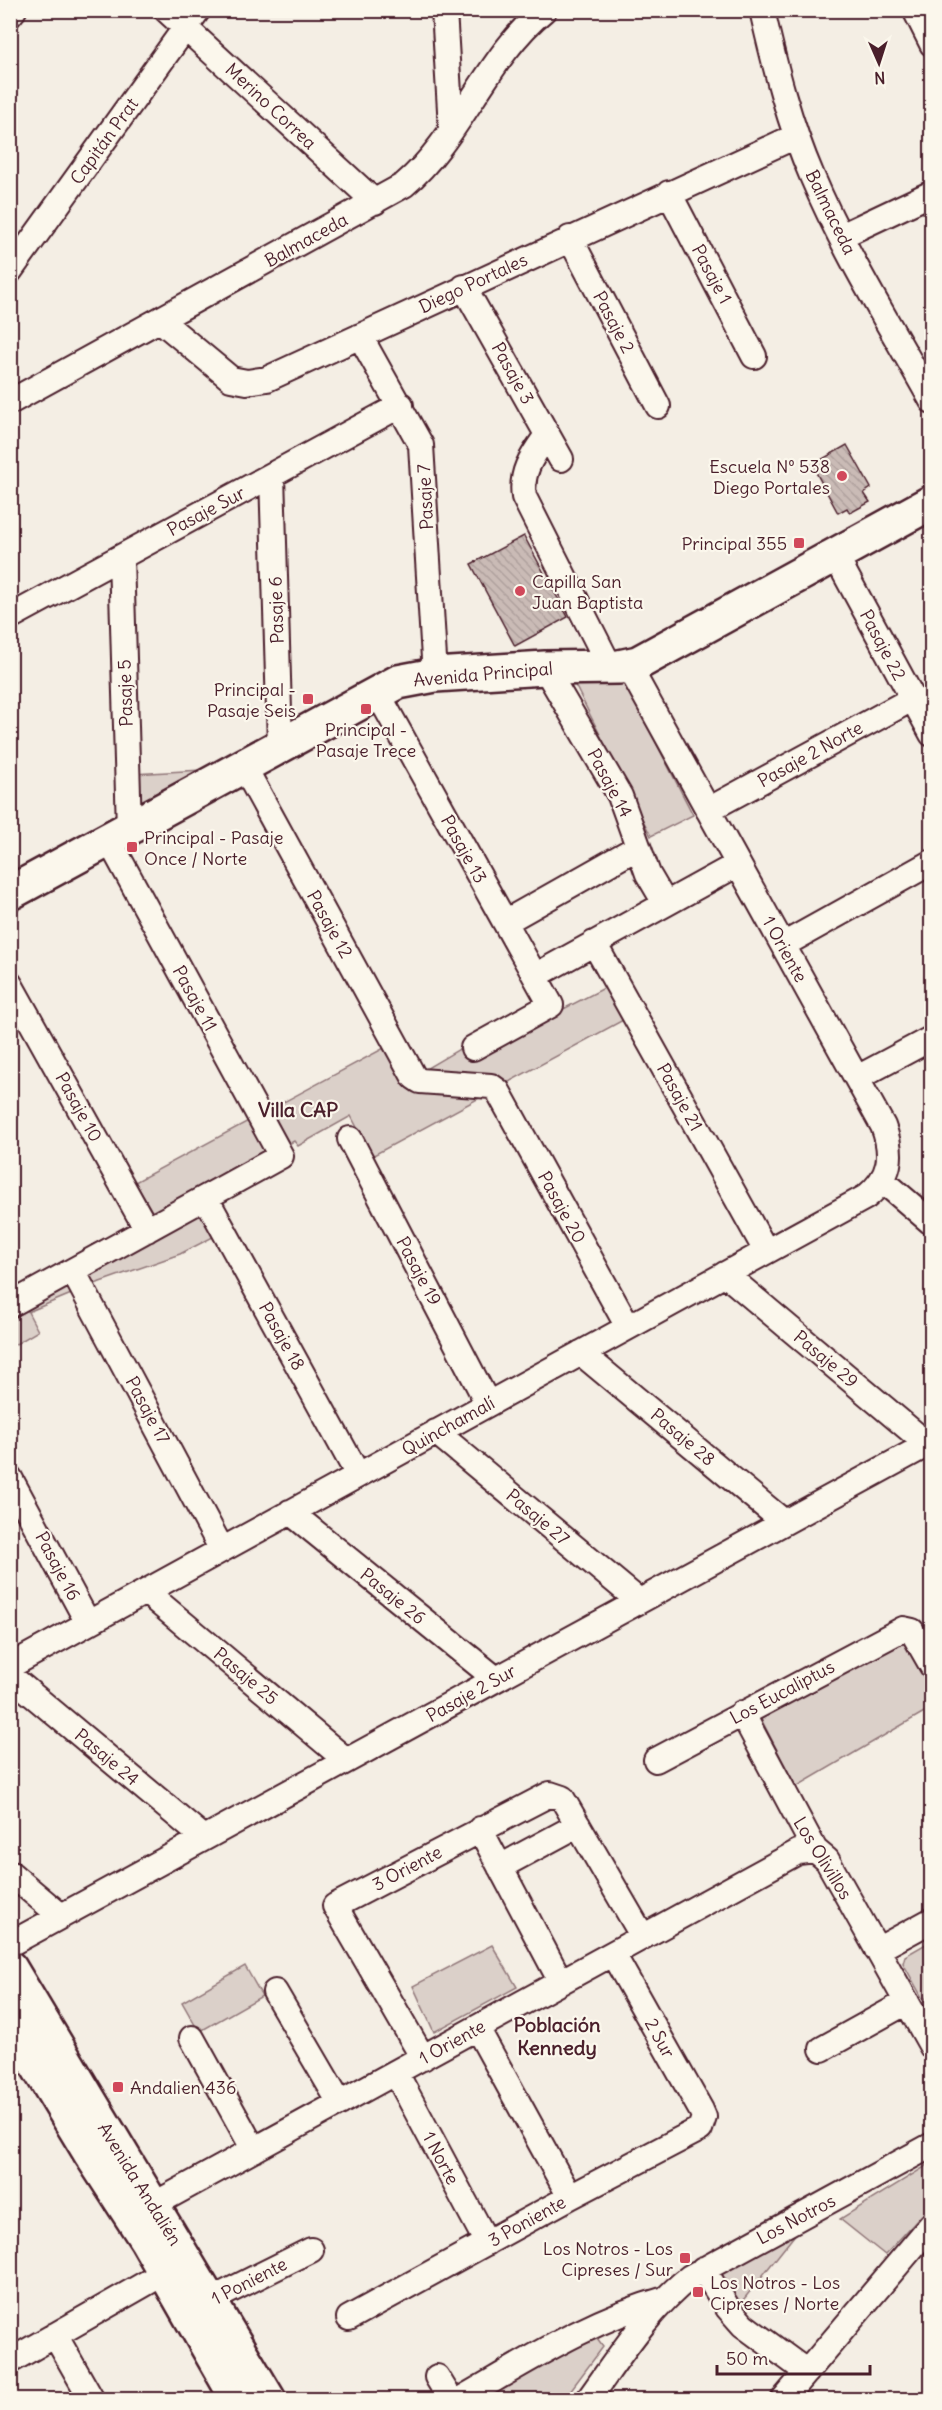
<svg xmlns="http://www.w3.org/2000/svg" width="942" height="2410" font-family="Delius,sans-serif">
	<defs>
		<pattern id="building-back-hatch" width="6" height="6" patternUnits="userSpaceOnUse" patternTransform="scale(1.5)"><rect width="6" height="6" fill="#cabbb6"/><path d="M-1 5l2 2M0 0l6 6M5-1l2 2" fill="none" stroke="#afa09d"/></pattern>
	</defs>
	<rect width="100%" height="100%" fill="#f4eee4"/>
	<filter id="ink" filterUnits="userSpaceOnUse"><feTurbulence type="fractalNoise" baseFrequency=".0167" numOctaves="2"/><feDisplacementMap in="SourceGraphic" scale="12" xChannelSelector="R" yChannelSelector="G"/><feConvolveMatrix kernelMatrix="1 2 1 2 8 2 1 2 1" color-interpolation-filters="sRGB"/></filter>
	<g filter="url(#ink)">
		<!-- park -->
		<path fill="#dbd0c9" stroke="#92787a" stroke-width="1.5" d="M 626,684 L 693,815 L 651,836 L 575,685 Z
			M 202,770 L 134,805 L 133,774 Z
			M 608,986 L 627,1018 L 372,1156 L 351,1116 L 298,1146 L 294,1141 L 191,1197 L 213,1237 L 180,1254 L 100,1282 L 28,1312 L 38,1331 L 11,1347 L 10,1298 L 154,1215 L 135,1182 L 386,1047 L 407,1080 L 539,1002 L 548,1017 Z
			M 905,1634 L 931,1684 L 931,1708 L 796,1787 L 759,1715 Z
			M 931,1941 L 931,1991 L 924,2001 L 903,1963 L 905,1956 Z
			M 492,1945 L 517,1987 L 434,2032 L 413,1986 Z
			M 245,1966 L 262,1996 L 199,2032 L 182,2002 Z
			M 931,2163 L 931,2205 L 885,2255 L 840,2219 Z
			M 801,2227 L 740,2304 L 710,2269 Z
			M 594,2335 L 603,2347 L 564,2399 L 479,2400 Z"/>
		<!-- building -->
		<path fill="url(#building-back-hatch)" stroke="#4a1f2b" stroke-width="1.5" d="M 847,445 L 871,488 L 864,493 L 870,502 L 850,513 L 847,508 L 838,513 L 812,465 Z
			M 524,536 L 568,617 L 515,646 L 471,564 Z"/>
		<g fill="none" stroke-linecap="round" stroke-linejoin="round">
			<defs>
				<path id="street" d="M 166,10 L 375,202
					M 444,10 L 451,127
					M 762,10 C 775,67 789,123 812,176 C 845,254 891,327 932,401
					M 915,10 L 932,44
					M 10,15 L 14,10
					M 669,193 L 754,356
					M 841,236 L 932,193
					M 570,238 L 658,406
					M 10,271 L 198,10
					M 464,287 L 561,459
					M 160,320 L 231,379 L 247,382 L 267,379 L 796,136
					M 360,336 L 421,445 L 435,675
					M 10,402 L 404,185 C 460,138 487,56 544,10
					M 547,435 C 533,455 520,471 524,497 L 610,667
					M 272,475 L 280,745
					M 835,555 L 932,734
					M 121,557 L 129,828
					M 10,617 L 401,405
					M 545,668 L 620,796 L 648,874 L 665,903
					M 377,692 L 551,1005 L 473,1048
					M 243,765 L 414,1077 L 420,1081 L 491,1086 L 498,1091 L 628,1327
					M 708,810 L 912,699
					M 505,922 L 638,847
					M 594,943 L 766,1251
					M 783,945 L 932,862
					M 535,976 L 738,864
					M 10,984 L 147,1230
					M 857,1078 L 932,1038
					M 350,1139 L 488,1404
					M 883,1181 L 932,1223
					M 206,1198 L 358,1475
					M 73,1271 L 222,1550
					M 725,1274 L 927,1444
					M 10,1305 L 281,1156 L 109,840
					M 581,1353 L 784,1522
					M 436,1432 L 639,1601
					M 10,1478 L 88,1623
					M 290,1512 L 496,1679
					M 146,1592 L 346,1760
					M 10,1666 L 866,1197 C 891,1177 894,1155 883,1126 L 628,665
					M 10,1676 L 204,1838
					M 742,1713 L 815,1850 L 827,1860 L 932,2047
					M 656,1760 L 903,1629 L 912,1631 L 932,1666
					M 480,1829 L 561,1982
					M 500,1867 L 578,1825
					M 10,1873 L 61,1916
					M 10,1944 L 932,1442
					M 877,1950 L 932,1920
					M 275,1992 L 340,2103
					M 477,2028 L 570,2197
					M 192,2038 L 254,2150
					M 822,2049 L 907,2002
					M 423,2058 L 335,1906 L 550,1794 L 562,1798 L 565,1803 L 643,1937
					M 396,2073 L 487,2243
					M 153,2205 L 798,1852 L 815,1850
					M 703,2269 L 728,2308 L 743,2325 L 807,2372
					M 195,2308 L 311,2250
					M 349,2318 L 570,2197 L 700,2129 L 704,2117 L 701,2110 L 613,1954
					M 55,2335 L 92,2400
					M 10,2361 L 178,2265
					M 437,2377 L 451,2400
					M 459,2400 C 527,2361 589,2320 665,2299
					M 588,2400 C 619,2357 648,2310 690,2277 L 932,2145
					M 783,2400 L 932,2224"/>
				<path id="secondary" d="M 10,893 L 398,682 L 435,675 L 545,668 L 619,667 L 638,663 L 932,502
					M 10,1968 L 269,2400
					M 10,2021 L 90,2153 L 147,2241 L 238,2400"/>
			</defs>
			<!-- street casing -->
			<use href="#street" stroke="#4a1f2b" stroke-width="28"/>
			<!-- secondary casing -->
			<use href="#secondary" stroke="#4a1f2b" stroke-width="38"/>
			<!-- street -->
			<use href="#street" stroke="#fbf7ec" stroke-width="24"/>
			<!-- secondary -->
			<use href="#secondary" stroke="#fbf7ec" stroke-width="33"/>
		</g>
	</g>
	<!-- markers -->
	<g fill="#d1495b" stroke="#fbf7ec" stroke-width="2">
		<circle cx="842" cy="476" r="6"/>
		<rect x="793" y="537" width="12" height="12" rx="3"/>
		<circle cx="520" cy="591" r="6"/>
		<rect x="302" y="693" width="12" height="12" rx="3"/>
		<rect x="360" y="703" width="12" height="12" rx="3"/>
		<rect x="126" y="841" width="12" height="12" rx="3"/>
		<rect x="112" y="2081" width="12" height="12" rx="3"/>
		<rect x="679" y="2252" width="12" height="12" rx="3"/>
		<rect x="692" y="2286" width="12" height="12" rx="3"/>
	</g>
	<g text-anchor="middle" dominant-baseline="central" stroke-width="4.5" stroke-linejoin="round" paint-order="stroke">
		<!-- street labels -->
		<g font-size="18" fill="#4a1f2b" stroke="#fbf7ec">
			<text transform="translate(271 106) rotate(43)">Merino Correa</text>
			<text transform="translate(104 141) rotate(-54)">Capitán Prat</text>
			<text transform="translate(831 212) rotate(64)">Balmaceda</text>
			<text transform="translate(306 240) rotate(-29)">Balmaceda</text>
			<text transform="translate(712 274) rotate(62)">Pasaje 1</text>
			<text transform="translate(473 283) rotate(-25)">Diego Portales</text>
			<text transform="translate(614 322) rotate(62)">Pasaje 2</text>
			<text transform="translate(513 373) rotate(61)">Pasaje 3</text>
			<text transform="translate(425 497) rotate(-93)">Pasaje 7</text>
			<text transform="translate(206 511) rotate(-28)">Pasaje Sur</text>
			<text transform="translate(276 610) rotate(-92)">Pasaje 6</text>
			<text transform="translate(883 645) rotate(62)">Pasaje 22</text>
			<text transform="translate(483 674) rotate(-5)">Avenida Principal</text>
			<text transform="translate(125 693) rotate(-92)">Pasaje 5</text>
			<text transform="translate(810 754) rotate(-29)">Pasaje 2 Norte</text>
			<text transform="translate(610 783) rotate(62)">Pasaje 14</text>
			<text transform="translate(464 849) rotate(61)">Pasaje 13</text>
			<text transform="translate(330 924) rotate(61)">Pasaje 12</text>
			<text transform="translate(785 949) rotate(61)">1 Oriente</text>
			<text transform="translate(195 998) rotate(61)">Pasaje 11</text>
			<text transform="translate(680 1097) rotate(61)">Pasaje 21</text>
			<text transform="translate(79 1107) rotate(61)">Pasaje 10</text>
			<text transform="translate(562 1207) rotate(61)">Pasaje 20</text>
			<text transform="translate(419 1271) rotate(62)">Pasaje 19</text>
			<text transform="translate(282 1336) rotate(61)">Pasaje 18</text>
			<text transform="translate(826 1359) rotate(40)">Pasaje 29</text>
			<text transform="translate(148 1410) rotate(62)">Pasaje 17</text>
			<text transform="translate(448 1426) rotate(-29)">Quinchamalí</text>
			<text transform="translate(683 1437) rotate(40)">Pasaje 28</text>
			<text transform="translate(538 1517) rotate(40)">Pasaje 27</text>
			<text transform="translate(58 1566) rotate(62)">Pasaje 16</text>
			<text transform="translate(393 1596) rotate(39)">Pasaje 26</text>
			<text transform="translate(246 1676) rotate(40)">Pasaje 25</text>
			<text transform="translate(782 1692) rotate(-28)">Los Eucaliptus</text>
			<text transform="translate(471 1693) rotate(-29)">Pasaje 2 Sur</text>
			<text transform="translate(107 1757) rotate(40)">Pasaje 24</text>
			<text transform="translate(823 1858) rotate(58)">Los Olivillos</text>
			<text transform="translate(407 1868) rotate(-28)">3 Oriente</text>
			<text transform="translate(660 2038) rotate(61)">2 Sur</text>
			<text transform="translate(452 2042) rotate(-29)">1 Oriente</text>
			<text transform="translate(441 2158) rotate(62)">1 Norte</text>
			<text transform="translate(140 2184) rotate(58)">Avenida Andalién</text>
			<text transform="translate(796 2219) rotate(-28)">Los Notros</text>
			<text transform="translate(527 2221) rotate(-29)">3 Poniente</text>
			<text transform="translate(249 2281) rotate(-27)">1 Poniente</text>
		</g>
		<!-- poi labels -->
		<g font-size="18" fill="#4a1f2b" stroke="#fbf7ec" text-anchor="end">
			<text x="830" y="466">Escuela Nº 538<tspan x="830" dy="21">Diego Portales</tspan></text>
			<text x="787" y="543">Principal 355</text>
			<text x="532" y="581" text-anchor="start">Capilla San<tspan x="532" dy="21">Juan Baptista</tspan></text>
			<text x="296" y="689">Principal -<tspan x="296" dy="21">Pasaje Seis</tspan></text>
			<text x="366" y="729" text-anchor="middle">Principal -<tspan x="366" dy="21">Pasaje Trece</tspan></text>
			<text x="144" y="837" text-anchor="start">Principal - Pasaje<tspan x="144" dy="21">Once / Norte</tspan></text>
			<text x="130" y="2087" text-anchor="start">Andalien 436</text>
			<text x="673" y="2248">Los Notros - Los<tspan x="673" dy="21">Cipreses / Sur</tspan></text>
			<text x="710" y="2282" text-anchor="start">Los Notros - Los<tspan x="710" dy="21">Cipreses / Norte</tspan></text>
		</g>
		<!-- neighbourhood labels -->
		<g font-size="20" font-weight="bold" fill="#4a1f2b" stroke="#fbf7ec">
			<text x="298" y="1109">Villa CAP</text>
			<text x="557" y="2024">Población<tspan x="557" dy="23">Kennedy</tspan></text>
		</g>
	</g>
	<!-- margin -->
	<rect width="942" height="2410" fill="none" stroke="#fbf7ec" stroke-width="36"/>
	<rect x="18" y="18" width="906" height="2374" fill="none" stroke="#4a1f2b" stroke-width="2" filter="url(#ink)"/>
	<!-- north arrow -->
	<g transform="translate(879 63) rotate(177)" stroke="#fbf7ec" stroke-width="4.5" paint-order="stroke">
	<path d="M0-4.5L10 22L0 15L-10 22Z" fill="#4a1f2b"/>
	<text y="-9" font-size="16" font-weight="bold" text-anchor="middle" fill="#4a1f2b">N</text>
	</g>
	<!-- scale -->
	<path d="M717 2365v9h153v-9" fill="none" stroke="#4a1f2b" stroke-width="3"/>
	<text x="726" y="2365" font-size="18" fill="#4a1f2b" stroke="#fbf7ec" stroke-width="4.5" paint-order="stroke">50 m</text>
</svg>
